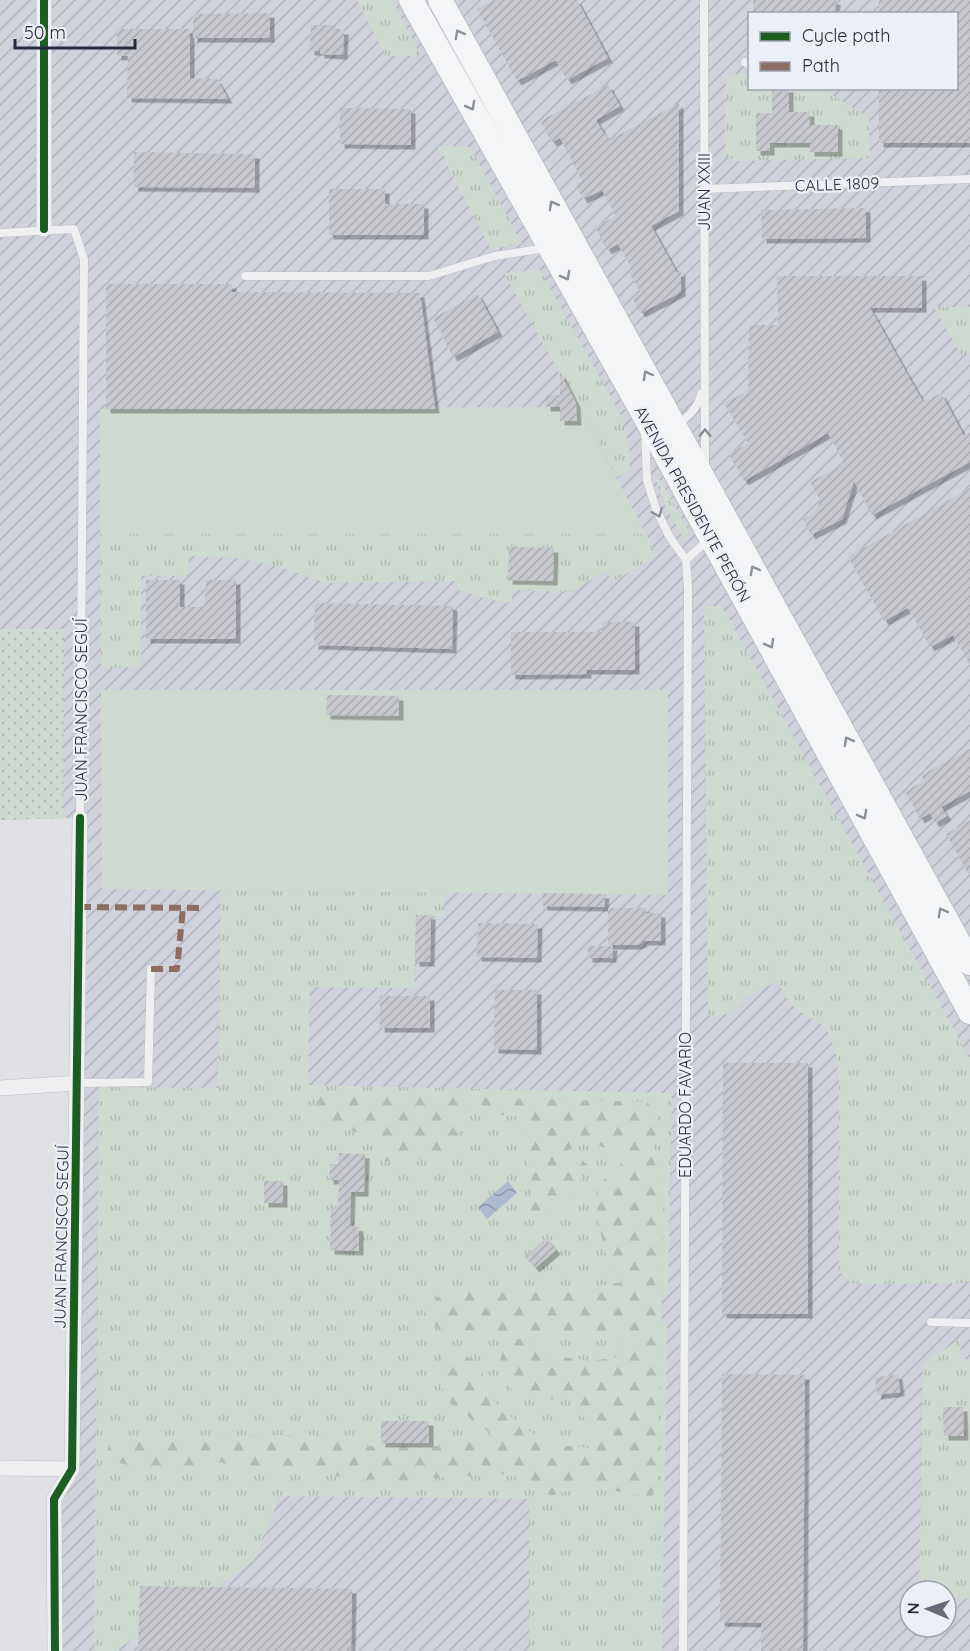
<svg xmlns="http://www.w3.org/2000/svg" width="970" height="1651" font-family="Quicksand,sans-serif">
	<defs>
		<pattern id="industrial-furrows" width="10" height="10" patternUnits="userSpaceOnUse" patternTransform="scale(1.5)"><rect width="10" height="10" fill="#d0d2db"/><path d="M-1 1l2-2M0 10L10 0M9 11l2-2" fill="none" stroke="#b2b4bd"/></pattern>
		<pattern id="grass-tufts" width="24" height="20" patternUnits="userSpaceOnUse" patternTransform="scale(1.5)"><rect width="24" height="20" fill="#ced9cf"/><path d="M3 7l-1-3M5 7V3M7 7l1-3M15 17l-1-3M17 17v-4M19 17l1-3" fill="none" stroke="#b1bab3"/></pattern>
		<pattern id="forest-firs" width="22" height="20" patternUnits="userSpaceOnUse" patternTransform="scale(1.5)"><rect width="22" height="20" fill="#ced9cf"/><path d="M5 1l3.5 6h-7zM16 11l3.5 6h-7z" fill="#b1bab3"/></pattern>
		<pattern id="park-dots" width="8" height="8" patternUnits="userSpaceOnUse" patternTransform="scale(1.5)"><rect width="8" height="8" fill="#ced9cf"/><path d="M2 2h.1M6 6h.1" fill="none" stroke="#b1bab3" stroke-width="1.8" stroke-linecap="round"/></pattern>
		<pattern id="water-waves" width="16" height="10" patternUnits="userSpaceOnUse" patternTransform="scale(1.5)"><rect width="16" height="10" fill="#acbad2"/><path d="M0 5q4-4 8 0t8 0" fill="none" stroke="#8c97ac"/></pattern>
		<pattern id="building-hatch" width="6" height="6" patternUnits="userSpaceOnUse" patternTransform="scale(1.5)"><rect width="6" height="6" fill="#c7c8cd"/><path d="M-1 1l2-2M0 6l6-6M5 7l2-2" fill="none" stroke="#abacb1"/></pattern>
		<filter id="shadow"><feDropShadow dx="4.5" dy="4.5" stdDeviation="0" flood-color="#0004"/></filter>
	</defs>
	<rect width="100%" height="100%" fill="#e0e1e5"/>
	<!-- industrial -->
	<path fill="url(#industrial-furrows)" fill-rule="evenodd" d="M 0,0 L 970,0 L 970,1651 L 55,1651 L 54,1499 L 72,1469 L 80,818 L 0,820 ZM 750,14 L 956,14 L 956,88 L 750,88 ZM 910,1591 L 946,1591 L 946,1627 L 910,1627 Z"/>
	<!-- grass -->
	<path fill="url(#grass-tufts)" d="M 357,0 L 392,0 L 421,56 L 386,56 Z
		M 731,74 L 749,74 L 750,88 L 823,89 L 869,118 L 870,158 L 735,161 L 725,155 L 726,78 Z
		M 437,146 L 470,147 L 522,244 L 491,249 Z
		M 540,270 L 623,419 L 629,447 L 630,470 L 617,477 L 504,273 Z
		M 934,307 L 970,307 L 970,352 L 962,356 Z
		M 659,478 L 689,532 L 690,536 L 688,539 L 683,538 L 662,500 L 656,479 Z
		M 100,534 L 646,534 L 657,555 L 613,582 L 606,571 L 570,592 L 512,590 L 512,603 L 501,602 L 457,590 L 457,581 L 326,583 L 277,566 L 235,558 L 189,556 L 188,576 L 141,576 L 141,667 L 101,668 Z
		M 704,606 L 722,606 L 970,1059 L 970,1281 L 962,1283 L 855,1284 L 846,1280 L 839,1270 L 839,1076 L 834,1048 L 826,1027 C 801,1013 789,1009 778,981 L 746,997 L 727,1014 L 708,1016 Z
		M 221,890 L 444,892 L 444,917 L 416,915 L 414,988 L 310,987 L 308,1085 L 672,1093 L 668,1295 L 578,1301 L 576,1329 L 667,1323 L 662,1651 L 529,1651 L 529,1499 L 280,1496 L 254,1560 L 192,1606 L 120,1647 L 119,1651 L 94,1651 L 99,1087 L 218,1088 Z
		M 961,1338 L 960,1359 L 970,1360 L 970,1599 L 946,1598 L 946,1591 L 919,1590 L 923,1365 Z"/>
	<!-- forest -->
	<path fill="url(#forest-firs)" d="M 318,1093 L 647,1102 L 658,1118 L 653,1147 L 665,1187 L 657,1479 L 652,1498 L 584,1485 L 551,1496 L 525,1478 L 501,1474 L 403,1480 L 348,1479 L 305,1467 L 248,1470 L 220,1462 L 198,1473 L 152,1469 L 107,1461 L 109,1437 L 318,1435 L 374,1447 L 436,1446 L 469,1442 L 502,1446 L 485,1429 L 450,1403 L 433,1369 L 447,1348 L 480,1363 L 488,1396 L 522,1427 L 554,1445 L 591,1448 L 592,1427 L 567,1398 L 545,1400 L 513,1393 L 500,1362 L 505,1339 L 534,1339 L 540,1354 L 591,1361 L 618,1357 L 625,1338 L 438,1329 L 425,1312 L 445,1288 L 580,1289 L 622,1282 L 606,1255 L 597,1217 L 598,1185 L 634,1152 L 613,1151 L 589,1142 L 568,1150 L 588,1165 L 572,1194 L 543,1218 L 528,1214 L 533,1186 L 525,1151 L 525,1117 L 460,1111 L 459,1127 L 454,1153 L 434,1173 L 425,1156 L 411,1162 L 386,1161 L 375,1137 L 344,1129 L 319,1116 Z"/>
	<!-- park -->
	<path fill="url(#park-dots)" d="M 0,629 L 64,629 L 63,818 L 0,820 Z"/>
	<!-- garden -->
	<path fill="#ced9cf" d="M 576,407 L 579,407 L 646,534 L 100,534 L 100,409 Z
		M 101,690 L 668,690 L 668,895 L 102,889 Z"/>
	<!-- water -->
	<path fill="url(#water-waves)" d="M 508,1181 L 517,1193 L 487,1219 L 478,1207 Z"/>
	<!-- building -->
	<path fill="url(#building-hatch)" filter="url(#shadow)" d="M 494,0 L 577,0 L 608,58 L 567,80 L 556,60 L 517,81 L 477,9 Z
		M 753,0 L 836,0 L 835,14 L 753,14 Z
		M 879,0 L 970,0 L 970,143 L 879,143 L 879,88 L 957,88 L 957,14 L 879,14 Z
		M 270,13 L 270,38 L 193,38 L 193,14 Z
		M 311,25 L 336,25 L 336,30 L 344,30 L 343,55 L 320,54 L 320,51 L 310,51 Z
		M 117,29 L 190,29 L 190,78 L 217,79 L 228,99 L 127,98 L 128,56 L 117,56 Z
		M 608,85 L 620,106 L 596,120 L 603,132 L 610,140 L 679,103 L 679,211 L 651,226 L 677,273 L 681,271 L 681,292 L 641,313 L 632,298 L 641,293 L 629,273 L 633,271 L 618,244 L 607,250 L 595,227 L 616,216 L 602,190 L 583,199 L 576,185 L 582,181 L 560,138 L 552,142 L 540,121 Z
		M 772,88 L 789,88 L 789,112 L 810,112 L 810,125 L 838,125 L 838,152 L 810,152 L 810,143 L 770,143 L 770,151 L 756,151 L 756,113 L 772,113 Z
		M 340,108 L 411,109 L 411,145 L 340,144 Z
		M 134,152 L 255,154 L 255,188 L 134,187 Z
		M 329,189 L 385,189 L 385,204 L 424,204 L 424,235 L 329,235 Z
		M 866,208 L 866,238 L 762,239 L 761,210 Z
		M 777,276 L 922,276 L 922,308 L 870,308 L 923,402 L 941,393 L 964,436 L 970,432 L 970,462 L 872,515 L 854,481 L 842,519 L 811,535 L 803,519 L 815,513 L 820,500 L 810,482 L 844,464 L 828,433 L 744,481 L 729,454 L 748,443 L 724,403 L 748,391 L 749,325 L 778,325 Z
		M 106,284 L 232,284 L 232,292 L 420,293 L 435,409 L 106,409 Z
		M 478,294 L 498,332 L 453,357 L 433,318 Z
		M 560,372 L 576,403 L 577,421 L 560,421 L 560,407 L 546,407 L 546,395 L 560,395 Z
		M 970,488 L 970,666 L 953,635 L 930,647 L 908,608 L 884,621 L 848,557 Z
		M 509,547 L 554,548 L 553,581 L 508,580 Z
		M 146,580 L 180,580 L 180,607 L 205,607 L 206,580 L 236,580 L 236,639 L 146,639 Z
		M 315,603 L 453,606 L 452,649 L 314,645 Z
		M 602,622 L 635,622 L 635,670 L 587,670 L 587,674 L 511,675 L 511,632 L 602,632 Z
		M 327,695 L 399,696 L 399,716 L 326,715 Z
		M 970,749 L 970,791 L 941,807 L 947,816 L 935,823 L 930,813 L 920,819 L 905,791 L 924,781 L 921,775 Z
		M 970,820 L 970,877 L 946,834 Z
		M 543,893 L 605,894 L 604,907 L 543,906 Z
		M 608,908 L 646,908 L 646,913 L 661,913 L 661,941 L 643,941 L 642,943 L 637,945 L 608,945 Z
		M 416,915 L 431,915 L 430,962 L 415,962 Z
		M 478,923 L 538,924 L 537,958 L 477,957 Z
		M 588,946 L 613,946 L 612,958 L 588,958 Z
		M 495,990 L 537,990 L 537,1050 L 494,1049 Z
		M 380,996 L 430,996 L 430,1028 L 380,1028 Z
		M 723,1063 L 808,1063 L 808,1314 L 722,1314 Z
		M 339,1153 L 365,1154 L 364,1192 L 351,1192 L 350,1226 L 359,1227 L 359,1251 L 330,1250 L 331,1207 L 338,1207 L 339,1180 L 329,1180 L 330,1164 L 338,1164 Z
		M 264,1181 L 283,1181 L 283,1203 L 264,1203 Z
		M 546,1238 L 556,1250 L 535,1268 L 525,1257 Z
		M 722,1374 L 805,1375 L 803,1651 L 761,1651 L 761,1623 L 720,1622 Z
		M 898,1375 L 900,1392 L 877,1395 L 875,1377 Z
		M 943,1407 L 963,1407 L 964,1436 L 944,1436 Z
		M 381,1421 L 429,1421 L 429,1443 L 381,1443 Z
		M 140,1586 L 352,1589 L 351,1651 L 138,1651 Z"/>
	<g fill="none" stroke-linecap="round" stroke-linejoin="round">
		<defs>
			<path id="lane" d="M 704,0 L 705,466
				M 745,62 L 750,65
				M 704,189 L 970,179
				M 0,233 L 74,229 L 84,259 L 80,818
				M 245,276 L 429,276 L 495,256 L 546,248
				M 678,424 C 689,416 698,408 701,394
				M 645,432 L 647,480 L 656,509 L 669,536 L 686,560 L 688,588 L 683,1651
				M 686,560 L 709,539
				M 77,1083 L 148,1082 L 151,969
				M 931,1322 L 970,1323"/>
			<path id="street" d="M 44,229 L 44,0
				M 0,1088 L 77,1083
				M 0,1468 L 72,1469
				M 55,1651 L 54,1499 L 72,1469 L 80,818"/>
			<path id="primary" d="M 411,0 L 644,415 L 970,1012
				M 440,0 L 970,963"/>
		</defs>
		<!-- lane casing -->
		<use href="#lane" stroke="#bdbec3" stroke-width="9"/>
		<!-- street casing -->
		<use href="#street" stroke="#bdbec3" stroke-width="16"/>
		<!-- primary casing -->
		<use href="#primary" stroke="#bcbec3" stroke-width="26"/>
		<!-- lane -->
		<use href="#lane" stroke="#efeff2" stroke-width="8"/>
		<!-- street -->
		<use href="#street" stroke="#efeff2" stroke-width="15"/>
		<!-- primary -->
		<use href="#primary" stroke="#f4f5f6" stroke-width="24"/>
		<!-- quiet -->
		<path stroke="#8d6e63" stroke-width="6" stroke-dasharray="12 6" stroke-linecap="butt" d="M 79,907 L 205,908
			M 151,969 L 177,969 L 183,908"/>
		<defs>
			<path id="cycleway" d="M 44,229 L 44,0
				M 55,1651 L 54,1499 L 72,1469 L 80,818"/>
		</defs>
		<!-- cycleway casing -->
		<use href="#cycleway" stroke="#eceff5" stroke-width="11"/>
		<!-- cycleway -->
		<use href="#cycleway" stroke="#1b5e20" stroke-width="8"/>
	</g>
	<!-- one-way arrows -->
	<defs><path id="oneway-chevron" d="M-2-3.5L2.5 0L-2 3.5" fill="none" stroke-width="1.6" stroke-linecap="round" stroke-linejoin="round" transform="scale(1.5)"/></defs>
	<g stroke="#8d909a">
		<use href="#oneway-chevron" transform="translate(459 34) rotate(-119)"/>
		<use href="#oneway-chevron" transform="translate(471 106) rotate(61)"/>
		<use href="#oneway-chevron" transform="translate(553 205) rotate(-119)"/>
		<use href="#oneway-chevron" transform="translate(566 276) rotate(61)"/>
		<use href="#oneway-chevron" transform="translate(647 375) rotate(-119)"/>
		<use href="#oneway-chevron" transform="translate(754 570) rotate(-119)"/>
		<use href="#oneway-chevron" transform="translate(770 644) rotate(61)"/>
		<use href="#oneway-chevron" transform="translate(848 741) rotate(-119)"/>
		<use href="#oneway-chevron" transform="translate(863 815) rotate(61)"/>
		<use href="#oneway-chevron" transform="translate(942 912) rotate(-119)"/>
	</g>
	<g stroke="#8a8e98">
		<use href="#oneway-chevron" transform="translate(705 433) rotate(-90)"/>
		<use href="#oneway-chevron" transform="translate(658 513) rotate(67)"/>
	</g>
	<g text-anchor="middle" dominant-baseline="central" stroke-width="4.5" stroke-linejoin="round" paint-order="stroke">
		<!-- street labels -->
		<g font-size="16" fill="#262c3f" stroke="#eceff5">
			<text transform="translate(837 184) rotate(-2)">CALLE 1809</text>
			<text transform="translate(704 192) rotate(-90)">JUAN XXIII</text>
			<text transform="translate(693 504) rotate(61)">AVENIDA PRESIDENTE PERÓN</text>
			<text transform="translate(81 710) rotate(-90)">JUAN FRANCISCO SEGUÍ</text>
			<text transform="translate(685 1105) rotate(-90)">EDUARDO FAVARIO</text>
			<text transform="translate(61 1237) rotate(-89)">JUAN FRANCISCO SEGUÍ</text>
		</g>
	</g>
	<!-- legend -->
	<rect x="748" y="12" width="210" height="78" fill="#eceff5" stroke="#9da1ac" stroke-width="1.5"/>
	<rect x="760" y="32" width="30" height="9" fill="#1b5e20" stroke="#9da1ac" stroke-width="1.5"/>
	<text x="802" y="42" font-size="18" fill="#262c3f">Cycle path</text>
	<rect x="760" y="62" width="30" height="9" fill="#8d6e63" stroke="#9da1ac" stroke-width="1.5"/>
	<text x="802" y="72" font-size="18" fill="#262c3f">Path</text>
	<!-- north arrow -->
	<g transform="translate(928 1609) rotate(272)"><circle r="28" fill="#eceff5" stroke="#9da1ac" stroke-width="1.5"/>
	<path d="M0-4.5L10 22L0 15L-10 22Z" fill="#676b79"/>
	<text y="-9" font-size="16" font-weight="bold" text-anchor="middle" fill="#262c3f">N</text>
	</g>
	<!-- scale -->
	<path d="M15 39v9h120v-9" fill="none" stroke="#262c3f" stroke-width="3"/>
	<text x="24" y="39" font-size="18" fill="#262c3f" stroke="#eceff5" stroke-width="4.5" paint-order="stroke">50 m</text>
</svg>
